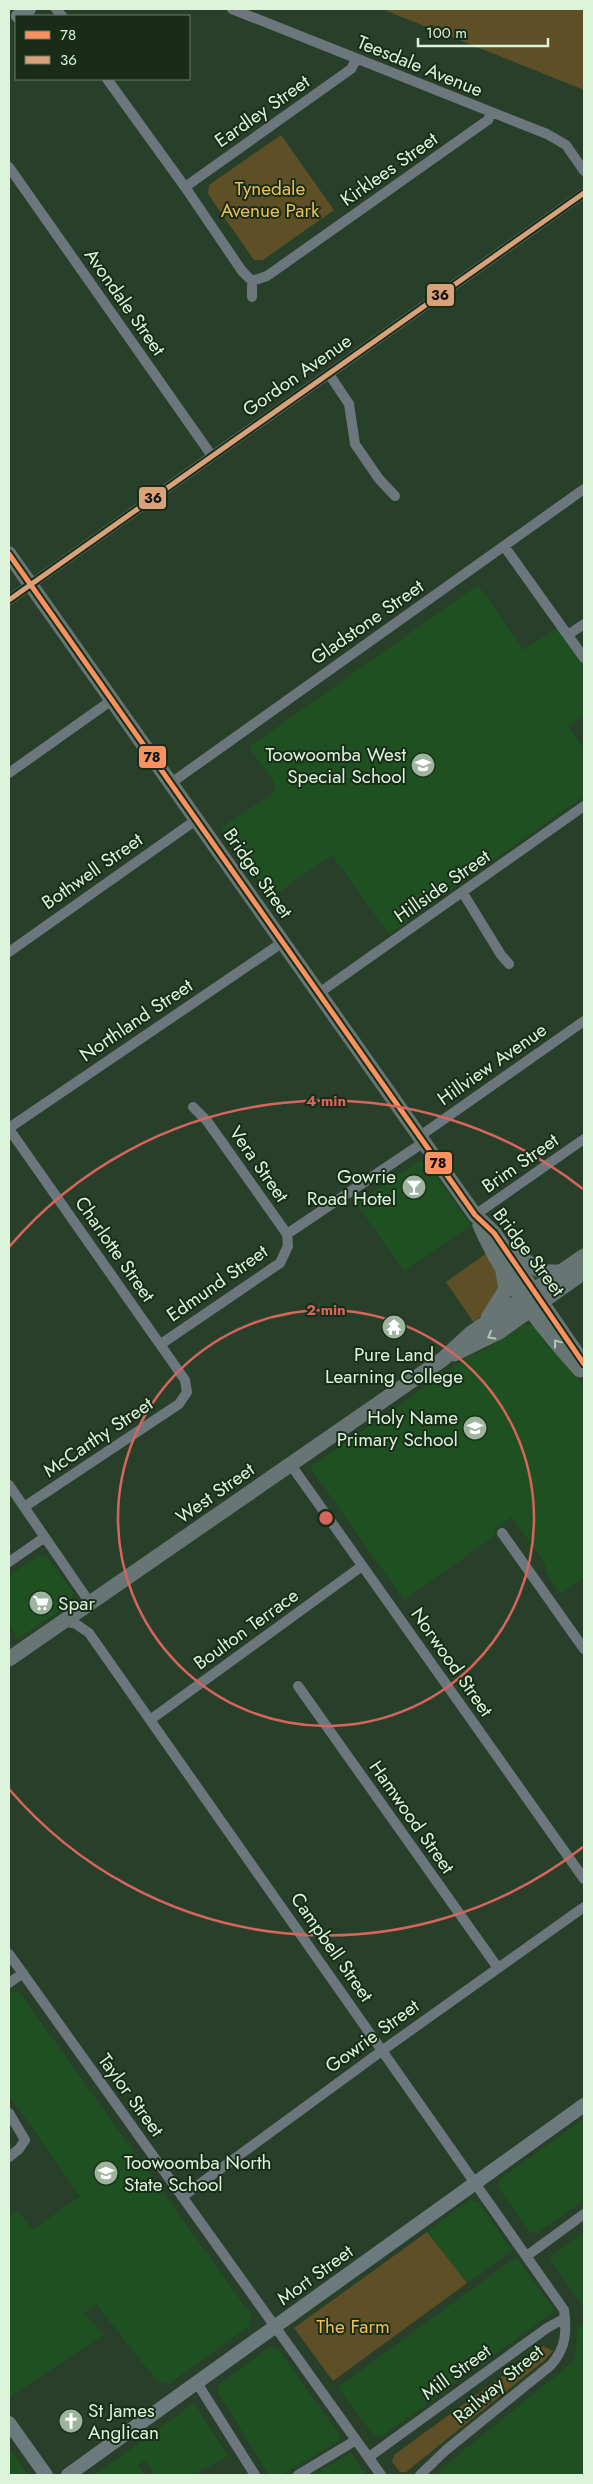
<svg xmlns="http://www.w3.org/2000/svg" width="593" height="2484" font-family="Jost,sans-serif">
	<rect width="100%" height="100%" fill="#284029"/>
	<!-- built -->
	<path fill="#1f5021" d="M 478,585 L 524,650 L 557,628 L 584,665 L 584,715 L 568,726 L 584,749 L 584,796 L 389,934 L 332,855 L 270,898 L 221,828 L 274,793 L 274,782 L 249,747 Z
		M 419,1161 L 427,1163 L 471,1226 L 404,1271 L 356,1203 Z
		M 530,1324 L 536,1328 L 548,1347 L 566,1362 L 584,1388 L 584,1577 L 561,1594 L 545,1571 L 546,1565 L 512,1517 L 493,1530 L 496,1535 L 404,1600 L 310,1467 L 466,1358 L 493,1345 L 521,1325 Z
		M 39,1555 L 47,1557 L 73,1592 L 71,1603 L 18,1639 L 9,1624 L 9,1576 Z
		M 15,1991 L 19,1992 L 251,2315 L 249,2326 L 169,2384 L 158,2382 L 96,2304 L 84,2313 L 104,2335 L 9,2397 L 9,2217 L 18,2211 L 32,2230 L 80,2196 L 9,2095 L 9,1995 Z
		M 584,2119 L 584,2200 L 537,2233 L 530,2232 L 498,2187 L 500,2179 Z
		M 470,2200 L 478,2202 L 512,2251 L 467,2283 L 427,2232 Z
		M 584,2232 L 584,2308 L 549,2258 Z
		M 516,2257 L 555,2311 L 381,2437 L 374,2436 L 338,2387 Z
		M 584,2323 L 584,2475 L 437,2475 L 446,2465 L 574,2361 L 578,2328 Z
		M 269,2347 L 278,2349 L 339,2434 L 338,2441 L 281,2475 L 269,2475 L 218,2392 L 219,2385 Z
		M 194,2403 L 228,2456 L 194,2475 L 155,2475 L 145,2460 L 137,2465 L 145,2475 L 95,2475 Z
		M 9,2447 L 28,2475 L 9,2475 Z
		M 351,2453 L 366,2475 L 313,2475 Z"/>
	<!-- green -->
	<path fill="#5e4f26" d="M 382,9 L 584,9 L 584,90 Z
		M 281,135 L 334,210 L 263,260 L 254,260 L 208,194 L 209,185 Z
		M 487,1253 L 498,1271 L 502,1287 L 488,1308 L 474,1323 L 446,1282 Z
		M 427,2232 L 467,2283 L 333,2381 L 294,2328 Z
		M 543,2346 L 553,2351 L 545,2360 L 406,2472 L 400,2472 L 392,2462 L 394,2455 Z"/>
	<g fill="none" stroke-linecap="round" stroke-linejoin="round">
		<!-- street -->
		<path stroke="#6b777d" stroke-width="10" d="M 56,9 L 62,16
			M 232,9 L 547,134 L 566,145 L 584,171
			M 107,79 L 185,187 L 242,271 L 252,281 L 252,297
			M 9,167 L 212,456
			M 185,187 L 351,69 L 356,60
			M 252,281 L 267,276 L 478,127 L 488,120 L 491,113
			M 329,374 L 349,404 L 355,444 L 379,479 L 395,496
			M 504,546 L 584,658
			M 9,600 L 584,193
			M 568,635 L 584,624
			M 9,773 L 112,700
			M 171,783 L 584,489
			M 463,893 L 501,955 L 509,964
			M 9,952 L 196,820
			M 319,993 L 584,806
			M 9,1128 L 283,942
			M 9,1129 L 185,1380 L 187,1392 L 179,1404 L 24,1507
			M 420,1136 L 584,1021
			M 475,1215 L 584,1139
			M 287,1234 L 424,1142
			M 161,1344 L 280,1263 L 288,1246 L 287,1234 L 207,1121 L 193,1107
			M 291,1465 L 584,1879
			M 9,1485 L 90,1603
			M 502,1533 L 584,1649
			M 9,1562 L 45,1537
			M 64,1621 L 76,1624 L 89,1633 L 564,2310 C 567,2332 566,2348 551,2365 L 446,2450 L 420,2475
			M 298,1686 L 498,1968
			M 150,1720 L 362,1566
			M 9,1954 L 381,2475
			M 9,1983 L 23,1973
			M 9,2113 L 25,2140 L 19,2149 L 9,2157
			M 182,2197 L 383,2050 L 584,1907
			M 528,2255 L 584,2214
			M 197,2383 L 255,2475
			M 369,2457 L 547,2328 L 565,2318
			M 298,2475 L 356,2440"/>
		<!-- secondary -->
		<path stroke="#6a7a7d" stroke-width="14" d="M 18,16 L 29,9
			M 9,2423 L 46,2475
			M 68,2475 L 584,2105"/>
		<!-- primary -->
		<path stroke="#677674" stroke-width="15" d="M 9,554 L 475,1215 L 494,1233 L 584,1364
			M 480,1225 C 501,1275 544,1330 580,1370
			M 514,1253 L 542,1272 L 561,1272
			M 488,1318 L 506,1289 L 503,1272
			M 454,1354 L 499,1332 L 584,1272
			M 9,1659 L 443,1359 L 470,1334 L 584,1256"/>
		<defs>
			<path id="bus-1" d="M 9,554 L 475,1215 L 494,1233 L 584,1364"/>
			<path id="bus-2" d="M 9,600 L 584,193"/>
		</defs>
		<!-- bus-1 casing -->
		<use href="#bus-1" stroke="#182c18" stroke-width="9"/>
		<!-- bus-2 casing -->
		<use href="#bus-2" stroke="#182c18" stroke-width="9"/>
		<!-- bus-1 -->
		<use href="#bus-1" stroke="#fa915f" stroke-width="5"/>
		<!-- bus-2 -->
		<use href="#bus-2" stroke="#d9a179" stroke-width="5"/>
	</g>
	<!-- one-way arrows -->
	<defs><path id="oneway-chevron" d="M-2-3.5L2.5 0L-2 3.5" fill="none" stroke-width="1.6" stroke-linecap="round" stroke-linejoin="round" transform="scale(1.25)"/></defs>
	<g stroke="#b2c8b6">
		<use href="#oneway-chevron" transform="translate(491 1336) rotate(150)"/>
		<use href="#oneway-chevron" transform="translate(557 1343) rotate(-127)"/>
	</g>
	<!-- distance rings -->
	<g fill="none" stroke="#d8655d" stroke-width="2.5">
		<circle cx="326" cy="1518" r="208"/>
		<path d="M583 1847A417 417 0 0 1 9 1789M9 1247A417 417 0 0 1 583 1189"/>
	</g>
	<!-- icons -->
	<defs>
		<symbol id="school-disc" viewBox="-11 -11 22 22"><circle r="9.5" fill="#9cb59c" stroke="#182c18"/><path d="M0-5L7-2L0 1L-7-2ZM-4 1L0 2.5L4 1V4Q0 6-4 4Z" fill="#fff"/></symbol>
		<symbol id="bar-disc" viewBox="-11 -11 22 22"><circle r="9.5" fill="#9cb59c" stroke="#182c18"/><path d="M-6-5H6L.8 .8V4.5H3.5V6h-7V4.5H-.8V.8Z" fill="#fff"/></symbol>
		<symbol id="temple-disc" viewBox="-11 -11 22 22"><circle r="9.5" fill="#9cb59c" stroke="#182c18"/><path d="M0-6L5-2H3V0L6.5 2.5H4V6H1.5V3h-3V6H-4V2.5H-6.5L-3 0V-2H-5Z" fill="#fff"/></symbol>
		<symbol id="supermarket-disc" viewBox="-11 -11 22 22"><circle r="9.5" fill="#9cb59c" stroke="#182c18"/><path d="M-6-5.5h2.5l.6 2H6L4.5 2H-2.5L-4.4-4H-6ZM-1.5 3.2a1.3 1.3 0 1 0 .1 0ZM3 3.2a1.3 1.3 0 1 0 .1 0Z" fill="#fff"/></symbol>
		<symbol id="church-disc" viewBox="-11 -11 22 22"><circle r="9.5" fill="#9cb59c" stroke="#182c18"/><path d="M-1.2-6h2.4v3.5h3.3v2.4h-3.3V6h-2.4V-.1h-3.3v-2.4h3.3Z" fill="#fff"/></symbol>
	</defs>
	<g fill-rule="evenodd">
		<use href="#school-disc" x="409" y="751" width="28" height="28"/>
		<use href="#bar-disc" x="400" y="1173" width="28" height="28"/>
		<use href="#temple-disc" x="380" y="1313" width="28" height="28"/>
		<use href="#school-disc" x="461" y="1414" width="28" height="28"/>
		<use href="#supermarket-disc" x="27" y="1589" width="28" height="28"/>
		<use href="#school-disc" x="92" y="2159" width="28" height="28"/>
		<use href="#church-disc" x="57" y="2407" width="28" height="28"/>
	</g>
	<g text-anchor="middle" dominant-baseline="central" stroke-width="4" stroke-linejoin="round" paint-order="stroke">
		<!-- street labels -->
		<g font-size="19" fill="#dbf4da" stroke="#182c18">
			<text transform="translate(420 66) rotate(22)">Teesdale Avenue</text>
			<text transform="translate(262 111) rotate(-35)">Eardley Street</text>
			<text transform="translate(389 169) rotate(-35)">Kirklees Street</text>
			<text transform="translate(125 302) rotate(55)">Avondale Street</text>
			<text transform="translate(297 375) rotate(-35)">Gordon Avenue</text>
			<text transform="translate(367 622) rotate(-35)">Gladstone Street</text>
			<text transform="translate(92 871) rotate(-35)">Bothwell Street</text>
			<text transform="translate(258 873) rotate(55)">Bridge Street</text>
			<text transform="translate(442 886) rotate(-35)">Hillside Street</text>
			<text transform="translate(136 1020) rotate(-34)">Northland Street</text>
			<text transform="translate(492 1064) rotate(-35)">Hillview Avenue</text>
			<text transform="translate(520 1163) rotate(-35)">Brim Street</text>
			<text transform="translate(259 1164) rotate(55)">Vera Street</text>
			<text transform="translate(115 1249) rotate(55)">Charlotte Street</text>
			<text transform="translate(529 1252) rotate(53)">Bridge Street</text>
			<text transform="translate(217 1283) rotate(-35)">Edmund Street</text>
			<text transform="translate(98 1437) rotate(-34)">McCarthy Street</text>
			<text transform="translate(215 1493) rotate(-35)">West Street</text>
			<text transform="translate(246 1629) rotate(-36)">Boulton Terrace</text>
			<text transform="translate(452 1662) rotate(55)">Norwood Street</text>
			<text transform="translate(412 1817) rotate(55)">Hamwood Street</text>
			<text transform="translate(332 1947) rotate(55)">Campbell Street</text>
			<text transform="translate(372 2036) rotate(-36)">Gowrie Street</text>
			<text transform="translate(131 2095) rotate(54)">Taylor Street</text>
			<text transform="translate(315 2275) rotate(-36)">Mort Street</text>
			<text transform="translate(456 2372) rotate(-36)">Mill Street</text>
			<text transform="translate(498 2384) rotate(-40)">Railway Street</text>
		</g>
		<!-- park labels -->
		<g font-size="19" fill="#f0bf54" stroke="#182c18">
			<text x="270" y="188">Tynedale<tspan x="270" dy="22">Avenue Park</tspan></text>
			<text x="353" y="2326">The Farm</text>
		</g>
		<!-- poi labels -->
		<g font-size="19" fill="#dbf4da" stroke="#182c18" text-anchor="end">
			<text x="406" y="754">Toowoomba West<tspan x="406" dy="22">Special School</tspan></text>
			<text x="396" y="1176">Gowrie<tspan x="396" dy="22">Road Hotel</tspan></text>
			<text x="394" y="1354" text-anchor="middle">Pure Land<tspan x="394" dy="22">Learning College</tspan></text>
			<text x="458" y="1417">Holy Name<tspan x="458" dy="22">Primary School</tspan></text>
			<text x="58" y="1603" text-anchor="start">Spar</text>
			<text x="124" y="2162" text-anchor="start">Toowoomba North<tspan x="124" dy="22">State School</tspan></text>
			<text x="88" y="2410" text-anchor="start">St James<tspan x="88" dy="22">Anglican</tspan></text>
		</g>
	</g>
	<circle cx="326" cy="1518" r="8" fill="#d8655d" stroke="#182c18" stroke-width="2.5"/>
	<g font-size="15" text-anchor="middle" font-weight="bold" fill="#d8655d" stroke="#182c18" stroke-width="4" stroke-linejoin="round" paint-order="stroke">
		<text x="326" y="1106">4 min</text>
		<text x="326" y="1315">2 min</text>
	</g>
	<g stroke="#182c18" stroke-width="2">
		<rect x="426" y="283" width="29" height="24" rx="5" fill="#d9a179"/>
		<rect x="138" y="486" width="29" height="24" rx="5" fill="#d9a179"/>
		<rect x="138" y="745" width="29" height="24" rx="5" fill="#fa915f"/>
		<rect x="424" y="1151" width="29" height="24" rx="5" fill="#fa915f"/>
	</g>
	<g font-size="14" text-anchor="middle" font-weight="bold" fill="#111">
		<text x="440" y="300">36</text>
		<text x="153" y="503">36</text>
		<text x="152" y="762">78</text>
		<text x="438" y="1168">78</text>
	</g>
	<!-- border -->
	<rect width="593" height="2484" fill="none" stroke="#dbf4da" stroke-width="20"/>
	<!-- legend -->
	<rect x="15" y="15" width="175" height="65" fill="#182c18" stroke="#667c66"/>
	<rect x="25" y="31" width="25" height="8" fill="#fa915f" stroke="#667c66"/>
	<text x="60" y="40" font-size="15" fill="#dbf4da">78</text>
	<rect x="25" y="56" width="25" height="8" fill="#d9a179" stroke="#667c66"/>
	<text x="60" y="65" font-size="15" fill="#dbf4da">36</text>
	<!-- scale -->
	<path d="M418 38v8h130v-8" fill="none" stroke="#dbf4da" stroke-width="2.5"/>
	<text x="426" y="38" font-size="15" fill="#dbf4da" stroke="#182c18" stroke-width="4" paint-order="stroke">100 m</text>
</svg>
